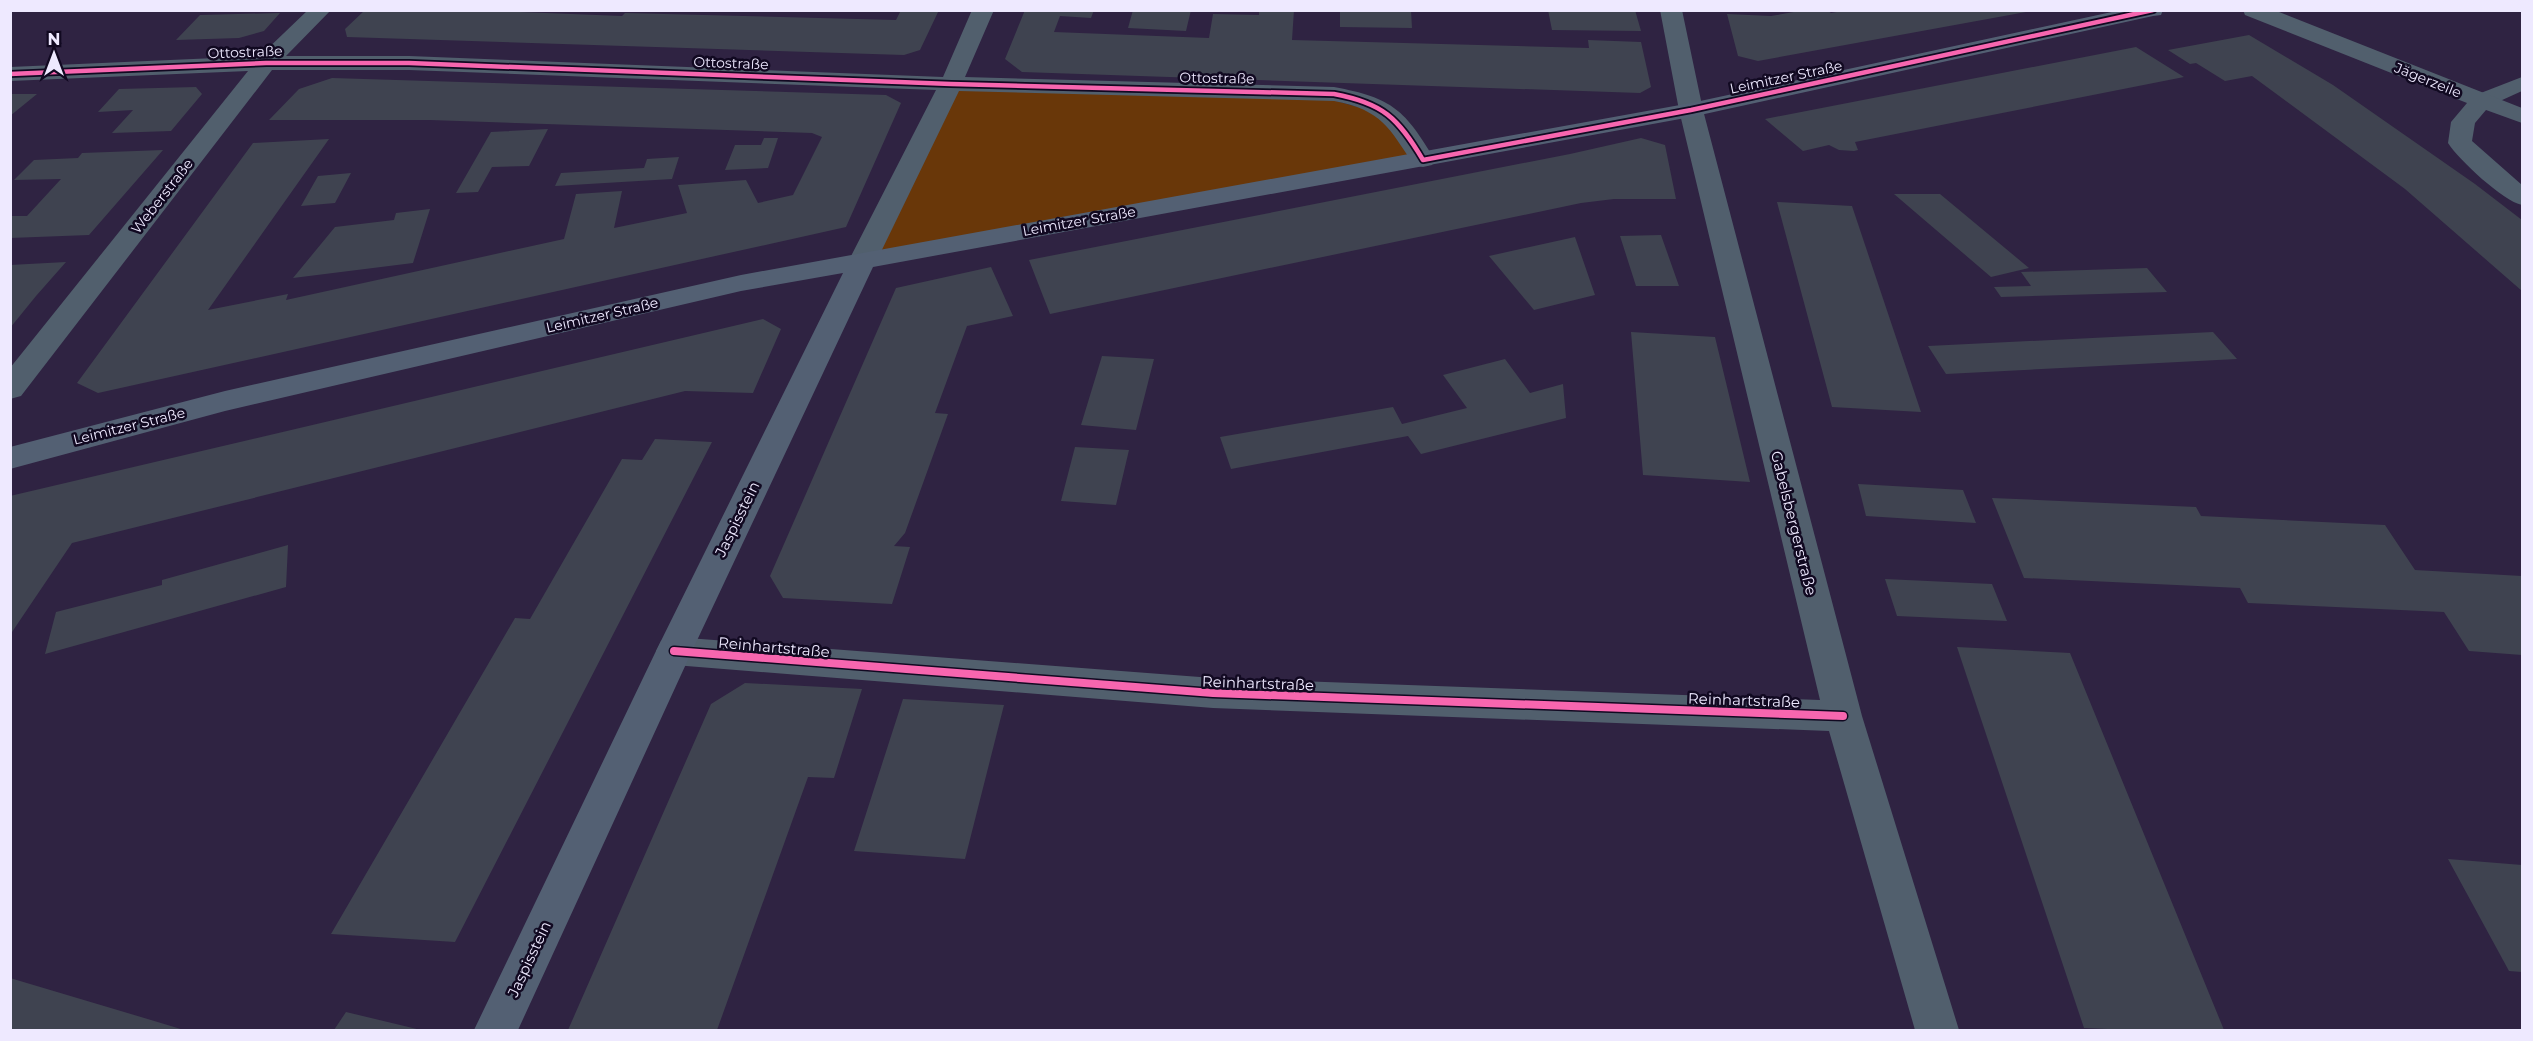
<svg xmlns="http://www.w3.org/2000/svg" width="2533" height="1041" font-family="Montserrat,sans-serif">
	<rect width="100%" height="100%" fill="#2f2342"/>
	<!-- green -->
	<path fill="#693709" d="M 954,86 L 1311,94 L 1365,109 L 1400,129 L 1417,157 L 871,260 Z"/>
	<!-- building -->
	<path fill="#3f4350" d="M 365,10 L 470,10 L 622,16 L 625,13 L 896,20 L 901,10 L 939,10 L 920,50 L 904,55 L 347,37 L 345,29 Z
		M 1025,10 L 1094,10 L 1091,18 L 1060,16 L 1054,32 L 1209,38 L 1213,14 L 1259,15 L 1259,10 L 1294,10 L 1292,40 L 1589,48 L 1588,40 L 1641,42 L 1651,87 L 1640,93 L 1022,72 L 1005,59 Z
		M 1133,10 L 1191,10 L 1186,31 L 1128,28 Z
		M 1340,10 L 1411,10 L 1412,28 L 1340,27 Z
		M 1548,10 L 1635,10 L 1641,31 L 1552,30 Z
		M 1805,10 L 1827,10 L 1831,13 L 1848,10 L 2026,12 L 1758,61 L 1738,56 L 1727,14 L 1771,16 Z
		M 280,13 L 264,31 L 239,38 L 176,40 L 200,15 Z
		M 2249,35 L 2333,85 L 2475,184 L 2522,220 L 2522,291 L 2405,189 L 2252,76 L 2225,81 L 2196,63 L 2190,64 L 2168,50 Z
		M 2136,47 L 2184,77 L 1855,142 L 1858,150 L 1854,151 L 1839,150 L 1829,145 L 1803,151 L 1765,119 Z
		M 332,78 L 886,95 L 901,103 L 846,227 L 98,393 L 77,383 L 253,143 L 329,139 L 208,310 L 288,294 L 286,300 L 564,239 L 576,194 L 622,191 L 614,228 L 687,213 L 678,185 L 746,180 L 758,203 L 793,195 L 822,137 L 812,133 L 430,120 L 269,120 L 299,89 Z
		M 196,87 L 202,94 L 171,131 L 112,133 L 133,110 L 98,112 L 119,89 Z
		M 10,94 L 37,94 L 10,116 Z
		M 548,129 L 529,166 L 492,167 L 478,192 L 456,193 L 491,132 Z
		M 764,138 L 778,138 L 768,168 L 725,170 L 735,145 L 761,145 Z
		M 1641,138 L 1665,145 L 1676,199 L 1614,199 L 1581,203 L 1050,314 L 1029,260 L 1570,154 Z
		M 163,150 L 89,235 L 10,238 L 10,216 L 27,216 L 61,179 L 14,180 L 34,160 L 78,158 L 82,153 Z
		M 679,157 L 672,179 L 555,186 L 561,173 L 644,168 L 647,159 Z
		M 351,173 L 335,203 L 301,206 L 318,176 Z
		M 1894,194 L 1940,194 L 2029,268 L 1991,277 Z
		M 1777,202 L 1852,206 L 1921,412 L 1832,407 Z
		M 430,209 L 413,263 L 293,278 L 335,227 L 394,220 L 396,213 Z
		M 1661,235 L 1679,286 L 1636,286 L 1620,236 Z
		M 1575,237 L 1595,295 L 1534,310 L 1489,256 Z
		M 66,262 L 36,296 L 10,328 L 10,265 Z
		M 991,267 L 1013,316 L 967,326 L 935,413 L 948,414 L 905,533 L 894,546 L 910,547 L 892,604 L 783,598 L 770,576 L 896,288 Z
		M 2147,268 L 2167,292 L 2001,297 L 1994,287 L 2031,286 L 2021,272 Z
		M 763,319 L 781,329 L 753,393 L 685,391 L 72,543 L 10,635 L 10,496 Z
		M 1631,332 L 1715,337 L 1750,482 L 1643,475 Z
		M 2213,332 L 2237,359 L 1946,374 L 1928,346 Z
		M 1102,356 L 1154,359 L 1136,430 L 1081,425 Z
		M 1505,359 L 1530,393 L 1563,384 L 1566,418 L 1421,454 L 1408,436 L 1231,469 L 1220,437 L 1393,407 L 1402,424 L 1467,408 L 1443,375 Z
		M 655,439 L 712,442 L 455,942 L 331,934 L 515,618 L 530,619 L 622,459 L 642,460 Z
		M 1075,447 L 1129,450 L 1116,505 L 1061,501 Z
		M 1858,484 L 1963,490 L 1976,523 L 1866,516 Z
		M 1992,498 L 2196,507 L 2201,516 L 2385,525 L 2415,570 L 2522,576 L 2522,655 L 2469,651 L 2444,612 L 2248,603 L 2240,588 L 2024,578 Z
		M 288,545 L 286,587 L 45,654 L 56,612 L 162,585 L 162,580 Z
		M 1885,579 L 1992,584 L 2007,621 L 1897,616 Z
		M 1957,647 L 2070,653 L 2224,1030 L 2130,1030 L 2084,1028 Z
		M 745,683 L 862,689 L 834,778 L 808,777 L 717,1030 L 568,1030 L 711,704 Z
		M 903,699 L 1004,705 L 965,859 L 854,851 Z
		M 2448,859 L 2522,865 L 2522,972 L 2509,971 Z
		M 10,978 L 151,1020 L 184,1030 L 10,1030 Z
		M 346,1012 L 421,1030 L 334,1030 Z"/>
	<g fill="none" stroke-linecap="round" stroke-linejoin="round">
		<!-- lane -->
		<path fill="#515f6d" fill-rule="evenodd" d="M 2522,77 L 2522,91 L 2489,106 L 2481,107 L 2473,106 L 2470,101 L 2473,96 Z"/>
		<!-- street -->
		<path fill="#515f6d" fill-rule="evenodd" d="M 308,10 L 331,10 L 286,56 L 409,56 L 943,77 L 972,10 L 994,10 L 965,77 L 1334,87 C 1393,98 1405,110 1435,160 L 1432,165 L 1423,167 L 1414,165 C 1389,128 1382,110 1334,101 L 959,91 L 877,260 L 873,266 L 863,268 L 853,266 L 849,260 L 936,90 L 409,70 L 272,70 L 21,396 L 10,399 L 10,368 L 248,71 L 10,81 L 10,67 L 260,56 Z
			M 1660,10 L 1682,10 L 1703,110 L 1862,716 L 1959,1030 L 1915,1030 L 1829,731 L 1213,708 L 674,665 L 661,661 L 656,651 L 661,641 L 674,637 L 1213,678 L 1820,700 L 1679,110 Z
			M 2243,10 L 2274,10 L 2522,108 L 2522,123 L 2486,110 L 2475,123 L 2472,141 L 2522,185 L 2522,205 C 2503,201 2459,160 2448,143 L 2451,122 L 2467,103 L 2245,15 Z"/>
		<!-- secondary -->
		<path fill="#536073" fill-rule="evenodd" d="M 2121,10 L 2163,10 L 2161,15 L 2153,16 L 1691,117 L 873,267 L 692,651 L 518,1030 L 474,1030 L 656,651 L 843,273 L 741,291 L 225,411 L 10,469 L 10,447 L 225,391 L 741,275 L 1691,103 Z"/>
		<defs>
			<path id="cycleway-far1" d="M 10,74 L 266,63 L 409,63 L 951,84 L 1334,94 C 1383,103 1398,118 1423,160 L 1691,110 L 2153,10"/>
			<path id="cycleway" d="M 674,651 L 1213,693 L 1843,716"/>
		</defs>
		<!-- cycleway-far1 casing -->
		<use href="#cycleway-far1" stroke="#110921" stroke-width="8"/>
		<!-- cycleway casing -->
		<use href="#cycleway" stroke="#110921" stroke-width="11"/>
		<!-- cycleway-far1 -->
		<use href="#cycleway-far1" stroke="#f766af" stroke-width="4.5"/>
		<!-- cycleway -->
		<use href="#cycleway" stroke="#f766af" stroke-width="8"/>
	</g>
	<g text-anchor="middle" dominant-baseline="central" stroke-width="5" stroke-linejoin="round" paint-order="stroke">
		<!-- far-street labels -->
		<g font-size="14" fill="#eee9ff" stroke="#110921">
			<text transform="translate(245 52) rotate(-2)">Ottostraße</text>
			<text transform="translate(731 63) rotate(2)">Ottostraße</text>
			<text transform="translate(1786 77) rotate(-12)">Leimitzer Straße</text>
			<text transform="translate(1217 78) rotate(1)">Ottostraße</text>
			<text transform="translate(2428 80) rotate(22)">Jägerzeile</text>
			<text transform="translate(162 196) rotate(-52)">Weberstraße</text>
			<text transform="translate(1079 221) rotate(-10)">Leimitzer Straße</text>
			<text transform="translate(602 315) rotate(-13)">Leimitzer Straße</text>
			<text transform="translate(129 426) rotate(-14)">Leimitzer Straße</text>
		</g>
		<!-- street labels -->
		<g font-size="15" fill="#eee9ff" stroke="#110921">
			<text transform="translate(737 519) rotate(-64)">Jaspisstein</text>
			<text transform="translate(1794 523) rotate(76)">Gabelsbergerstraße</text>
			<text transform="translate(774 647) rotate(5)">Reinhartstraße</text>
			<text transform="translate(1258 683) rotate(2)">Reinhartstraße</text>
			<text transform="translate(1744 700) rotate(2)">Reinhartstraße</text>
			<text transform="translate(529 959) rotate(-65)">Jaspisstein</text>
		</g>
	</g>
	<!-- border -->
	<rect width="2533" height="1041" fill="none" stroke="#eee9ff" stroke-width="24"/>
	<!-- north arrow -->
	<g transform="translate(54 54)" stroke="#110921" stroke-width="4.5" paint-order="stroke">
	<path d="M0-4.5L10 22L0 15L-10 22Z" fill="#eee9ff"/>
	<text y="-9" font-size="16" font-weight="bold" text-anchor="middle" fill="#eee9ff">N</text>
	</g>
</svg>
